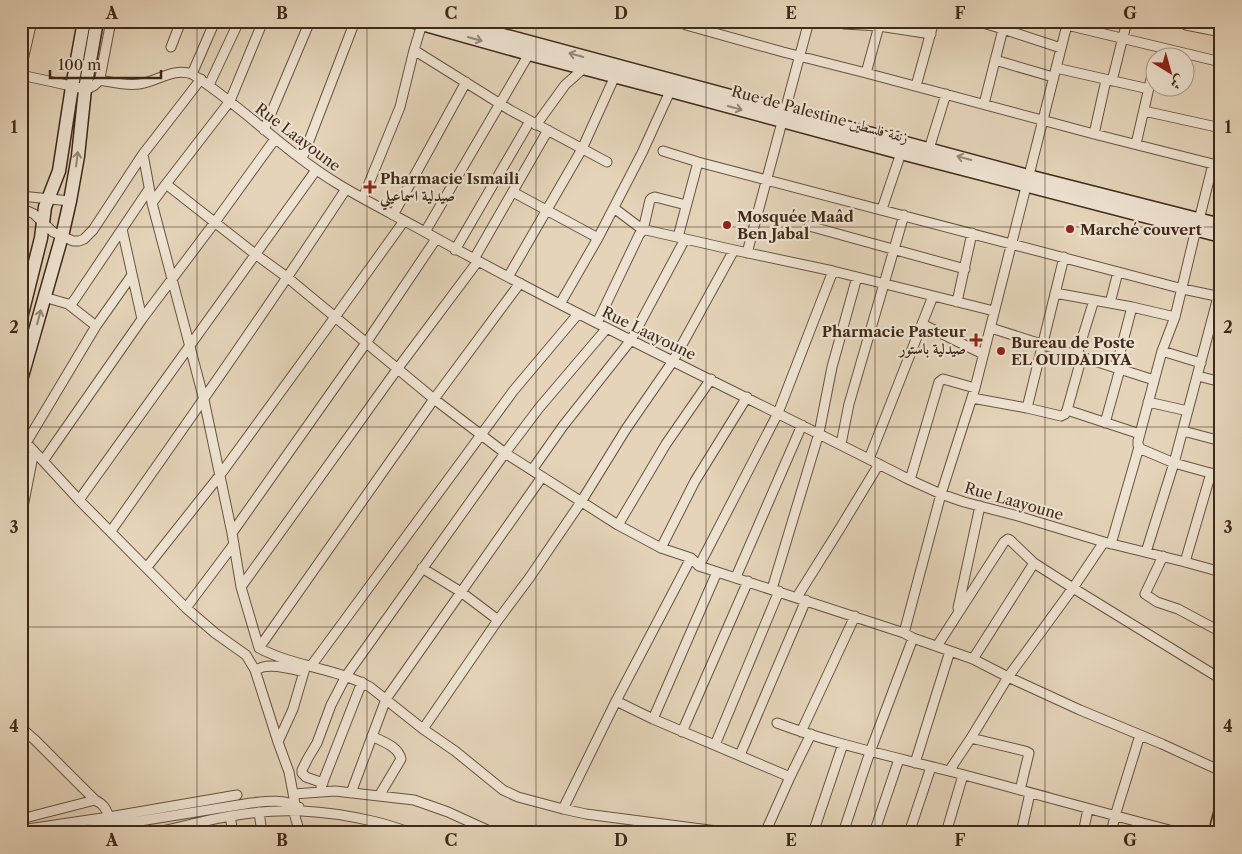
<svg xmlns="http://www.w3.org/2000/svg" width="1242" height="854" font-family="'Libre Caslon Text',Amiri,serif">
	<rect width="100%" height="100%" fill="#e5d4b9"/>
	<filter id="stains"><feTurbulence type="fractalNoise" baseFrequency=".004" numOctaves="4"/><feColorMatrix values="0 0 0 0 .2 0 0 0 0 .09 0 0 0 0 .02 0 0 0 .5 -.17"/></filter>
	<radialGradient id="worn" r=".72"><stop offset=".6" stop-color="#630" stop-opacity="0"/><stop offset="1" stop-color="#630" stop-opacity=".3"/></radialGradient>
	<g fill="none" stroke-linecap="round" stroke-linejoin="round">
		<defs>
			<path id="street" d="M 263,21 L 230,101 L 166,184 L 255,254 L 288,278 L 434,399 L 505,453 L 618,525 L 661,548 L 691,558 L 699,566 L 904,633 L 913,638 L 973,659 L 1008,677 L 1080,710 L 1162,744 L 1221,771
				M 833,21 L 844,24 L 879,26 L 931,34
				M 976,21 L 1003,29 L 1061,48
				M 1184,21 L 1186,25 L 1221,32
				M 686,25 L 783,52 L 866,73 L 1094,134 L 1221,166
				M 1067,25 L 1221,62
				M 171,47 L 181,21
				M 414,50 L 510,110 L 607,162
				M 995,60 L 1053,77
				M 1056,68 L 1149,89
				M 21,69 L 32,21
				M 866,73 L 879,26
				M 192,74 L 215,21
				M 21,75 L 85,89 C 92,88 97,85 100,78 L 111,21
				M 99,80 C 112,82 126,86 139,84 C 157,82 173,67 192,74 C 243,107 285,152 338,184 C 366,201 396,216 425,232 C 583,320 748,397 910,480 L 941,494 L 964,502 L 1018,516 L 1104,542 L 1185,562 L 1221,572
				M 1112,81 L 1127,21
				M 209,85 L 239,21
				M 916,86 L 934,21
				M 984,104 L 1003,29
				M 1144,111 L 1221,128
				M 536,125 L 565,85 L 584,68
				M 264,130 L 310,21
				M 1094,134 L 1106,80
				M 1136,144 L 1154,66
				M 929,149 L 946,94
				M 663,151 L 698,162 L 1183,289 L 1221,297
				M 143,154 L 152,203 L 204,400 L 232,533 L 241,587 L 259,648 C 294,667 336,668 370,687 L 423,729 L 455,751 L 503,790 L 518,797 L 563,809 L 586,814 L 732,833
				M 302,159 L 355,21
				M 513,192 L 598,238
				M 21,196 L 70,201
				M 363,198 L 400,107 L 414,50 L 422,24
				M 152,203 L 166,184
				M 21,208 L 34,214 L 53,232 L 73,241 L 79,241 L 84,239 L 93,230 L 143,154 L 201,79
				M 614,208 L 643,230 L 650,200 L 652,198 L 655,197 L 686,205
				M 882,209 L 901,153
				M 393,215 L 466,82
				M 1199,220 L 1213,164
				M 809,226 L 965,269
				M 122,229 L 142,319
				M 425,232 L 529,54
				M 678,237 L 698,162
				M 455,250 L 530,121
				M 747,253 L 809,21
				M 474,259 L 548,130
				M 508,277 L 582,149 L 615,76
				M 1055,293 L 1132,307 L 1116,368
				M 44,297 L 68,304 L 72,303 L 75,299 L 149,189
				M 957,302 L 972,233
				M 1110,303 L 1118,272
				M 68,304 L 96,326
				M 560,304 L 598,238 L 642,153 L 672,87
				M 1132,307 L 1175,317 L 1162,351 L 1138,441 L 1138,445 L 1141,449 L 1174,463 L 1221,476
				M 1175,317 L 1196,229
				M 597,323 L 639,235 L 643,230 L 646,230 L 734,250 L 833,271 L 994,311
				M 922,324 L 983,354
				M 991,328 L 1154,380
				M 1162,351 L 1201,363
				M 1077,355 L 1094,300
				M 1198,376 L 1221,382
				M 972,398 L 1027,408 L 1064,257
				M 1148,402 L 1188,411
				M 1027,408 L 1061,416 L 1065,414 L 1067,410 L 1082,356
				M 1067,410 L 1140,434
				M 1105,423 L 1120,369
				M 1183,431 L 1221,441
				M 21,437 L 79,500 L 186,608 L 215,633 L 246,655 L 255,670 L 278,742 L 289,772 L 295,804
				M 26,443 L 96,326 L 132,275
				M 841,444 L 849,404 L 904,215
				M 869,459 L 933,296
				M 43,461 L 142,319 L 215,222 L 275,139
				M 532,470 L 563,426 L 631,340 L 685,239
				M 910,480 L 939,382 L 943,379 L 975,388
				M 79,500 L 316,170
				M 21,517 L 34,451
				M 618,525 L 666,444 L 711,379
				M 111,531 C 191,418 270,305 346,189
				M 232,533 L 366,343 L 436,239
				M 1111,544 L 1139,447
				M 661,548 L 695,481 L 747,397
				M 1146,552 L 1174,463 L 1218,297
				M 1163,556 L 1145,594 L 1157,602 L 1178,609 L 1221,632
				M 1185,562 L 1211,473
				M 699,566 L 778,413 L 833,271
				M 147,567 L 220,475 L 335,317 L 404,221
				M 422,568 L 461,592 L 498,620
				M 736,577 L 802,425
				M 241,587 L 398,368 L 478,261
				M 772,589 L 819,433 L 832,367 L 857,277
				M 797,597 L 839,530 L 879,464
				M 186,608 L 234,544
				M 958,608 L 980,506
				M 904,633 L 941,494 L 975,388 L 1068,21
				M 937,646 L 1004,542 L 1008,539 L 1010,540 L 1034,563 L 1073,588 L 1221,679
				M 259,648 L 434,399 L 520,283
				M 973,659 L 1034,563
				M 311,666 L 514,390 L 578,314
				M 255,670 C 258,669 260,668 263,667 C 275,664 293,669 304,672
				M 616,701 L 653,719 L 790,777
				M 653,719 L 717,572
				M 777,723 C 833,744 891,756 949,771 C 1026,791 1103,813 1181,833
				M 21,728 L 35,740 L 95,800 C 103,804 106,808 109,817
				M 423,729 L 498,620 L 530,577 L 581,502 L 626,429 L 673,361 L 734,250
				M 682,732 L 748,581
				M 801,732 L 855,616
				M 372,736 C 383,742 398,746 401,759 L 379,796
				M 971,738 L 1025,751 L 1029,753 L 1020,790
				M 278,742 L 293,709 L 306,665
				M 715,745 L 779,591
				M 740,755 L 806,600
				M 915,763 L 950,651
				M 949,771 L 971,738 L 1008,677 L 1073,588 L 1104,542
				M 323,783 L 306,777 L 302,773 L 302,770 L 308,758 L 317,743 L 331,705 L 346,676 L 505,453 L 539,408 L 607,328
				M 321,787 L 362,682
				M 351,793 L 386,699 L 542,477
				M 294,794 L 335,791 L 414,800 L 448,812 L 494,833
				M 563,809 L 616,701 L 691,558
				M 293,810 L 300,833
				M 259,812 L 262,833
				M 230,816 L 233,833
				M 21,819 L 95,800
				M 201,822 L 203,833
				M 21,830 L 109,817 L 237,795
				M 66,833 L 251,803 C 268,801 284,799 299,807
				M 152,833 C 179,828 204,820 231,816 C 280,807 324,810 372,821 C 386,824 399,829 413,833
				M 765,833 L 790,777 L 811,734
				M 813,833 L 843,744
				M 843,833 L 870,752 L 913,638
				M 874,833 L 899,759
				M 909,833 L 931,767
				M 946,833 L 963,775
				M 1021,833 L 1030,793
				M 1083,833 L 1088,809
				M 1111,833 L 1115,816 L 1140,735"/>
			<path id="secondary" d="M 411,21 L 529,54 L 671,91 L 901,153 L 1221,236
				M 451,21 L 1028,176 L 1221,225
				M 21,318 L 41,238 L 45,207 L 59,171 L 72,87 L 84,21
				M 21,380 L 62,236 L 70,201 L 78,156 L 85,89 L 97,21
				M 1215,833 L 1221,810"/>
		</defs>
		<!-- street casing -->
		<use href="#street" stroke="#685441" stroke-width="11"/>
		<!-- secondary casing -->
		<use href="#secondary" stroke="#3f2919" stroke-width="15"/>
		<!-- street -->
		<use href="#street" stroke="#eee3d2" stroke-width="9"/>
		<!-- secondary -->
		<use href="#secondary" stroke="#eee3d2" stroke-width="12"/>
	</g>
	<!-- one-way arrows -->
	<defs><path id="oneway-shaft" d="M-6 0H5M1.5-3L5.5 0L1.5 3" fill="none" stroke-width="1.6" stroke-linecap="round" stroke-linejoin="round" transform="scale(1.25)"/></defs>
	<g stroke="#968676">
		<use href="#oneway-shaft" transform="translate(475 39) rotate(16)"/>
		<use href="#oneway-shaft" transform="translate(576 55) rotate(-165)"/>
		<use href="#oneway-shaft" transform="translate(735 108) rotate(15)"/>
		<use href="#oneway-shaft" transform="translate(964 158) rotate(-165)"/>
		<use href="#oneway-shaft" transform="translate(77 159) rotate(-83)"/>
		<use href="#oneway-shaft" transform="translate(39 317) rotate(-75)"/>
	</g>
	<!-- grid -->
	<path fill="none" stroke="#3f2919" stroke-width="1" stroke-opacity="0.55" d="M 197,21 L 197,833M 367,21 L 367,833M 536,21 L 536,833M 706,21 L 706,833M 875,21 L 875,833M 1045,21 L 1045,833M 21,227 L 1221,227M 21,427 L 1221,427M 21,627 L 1221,627"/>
	<!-- markers -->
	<g fill="#8f2418" stroke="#eee3d2" stroke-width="2">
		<path d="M367.5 179.5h5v5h5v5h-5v5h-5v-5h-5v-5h5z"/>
		<circle cx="727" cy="225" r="5"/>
		<circle cx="1070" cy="229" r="5"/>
		<path d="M973.5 332.5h5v5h5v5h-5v5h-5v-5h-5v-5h5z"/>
		<circle cx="1001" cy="351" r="5"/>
	</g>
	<g text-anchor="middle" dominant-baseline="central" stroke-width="4.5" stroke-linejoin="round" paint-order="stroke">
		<!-- street labels -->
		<g font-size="15" fill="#3f2919" stroke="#eee3d2">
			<text transform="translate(820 114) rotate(15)">Rue de Palestine زنقة فلسطين</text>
			<text transform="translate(298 137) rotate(37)">Rue Laayoune</text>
			<text transform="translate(649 333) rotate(26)">Rue Laayoune</text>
			<text transform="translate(1014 501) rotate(16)">Rue Laayoune</text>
		</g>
		<!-- poi labels -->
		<g font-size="15" font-weight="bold" fill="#3f2919" stroke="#eee3d2" text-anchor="start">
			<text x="380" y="178">Pharmacie Ismaili<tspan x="380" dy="17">صيدلية اسماعيلي</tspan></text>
			<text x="737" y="216">Mosquée Maâd<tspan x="737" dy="17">Ben Jabal</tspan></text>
			<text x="1080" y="229">Marché couvert</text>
			<text x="966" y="331" text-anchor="end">Pharmacie Pasteur<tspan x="966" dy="17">صيدلية باستور</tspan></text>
			<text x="1011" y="342">Bureau de Poste<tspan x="1011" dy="17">EL OUIDADIYA</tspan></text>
		</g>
	</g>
	<!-- margin -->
	<rect width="1242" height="854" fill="none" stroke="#e5d4b9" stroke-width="55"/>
	<!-- north arrow -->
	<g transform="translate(1170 72) rotate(143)"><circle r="24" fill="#eee3d2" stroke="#a89988"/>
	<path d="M0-4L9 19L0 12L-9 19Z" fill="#8f2418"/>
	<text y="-8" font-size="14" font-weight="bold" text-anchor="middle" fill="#3f2919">ش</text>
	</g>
	<!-- scale -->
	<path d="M50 70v8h111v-8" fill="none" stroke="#3f2919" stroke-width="2.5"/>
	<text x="58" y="70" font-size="15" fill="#3f2919" stroke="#eee3d2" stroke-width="4" paint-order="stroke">100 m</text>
	<rect x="28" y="28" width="1186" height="798" fill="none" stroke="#3f2919" stroke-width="2"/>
	<g font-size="16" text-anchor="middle" font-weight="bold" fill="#3f2919">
		<text x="112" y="19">A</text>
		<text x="282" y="19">B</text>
		<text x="451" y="19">C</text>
		<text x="621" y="19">D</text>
		<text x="791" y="19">E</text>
		<text x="960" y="19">F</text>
		<text x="1130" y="19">G</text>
		<text x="14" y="133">1</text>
		<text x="1228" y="133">1</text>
		<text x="14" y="333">2</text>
		<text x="1228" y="333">2</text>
		<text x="14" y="533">3</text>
		<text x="1228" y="533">3</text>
		<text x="14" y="732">4</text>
		<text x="1228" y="732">4</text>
		<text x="112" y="846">A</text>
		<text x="282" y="846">B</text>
		<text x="451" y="846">C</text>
		<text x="621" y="846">D</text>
		<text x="791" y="846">E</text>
		<text x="960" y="846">F</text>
		<text x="1130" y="846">G</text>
	</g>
	<rect width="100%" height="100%" filter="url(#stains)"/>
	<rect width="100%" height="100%" fill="url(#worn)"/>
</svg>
